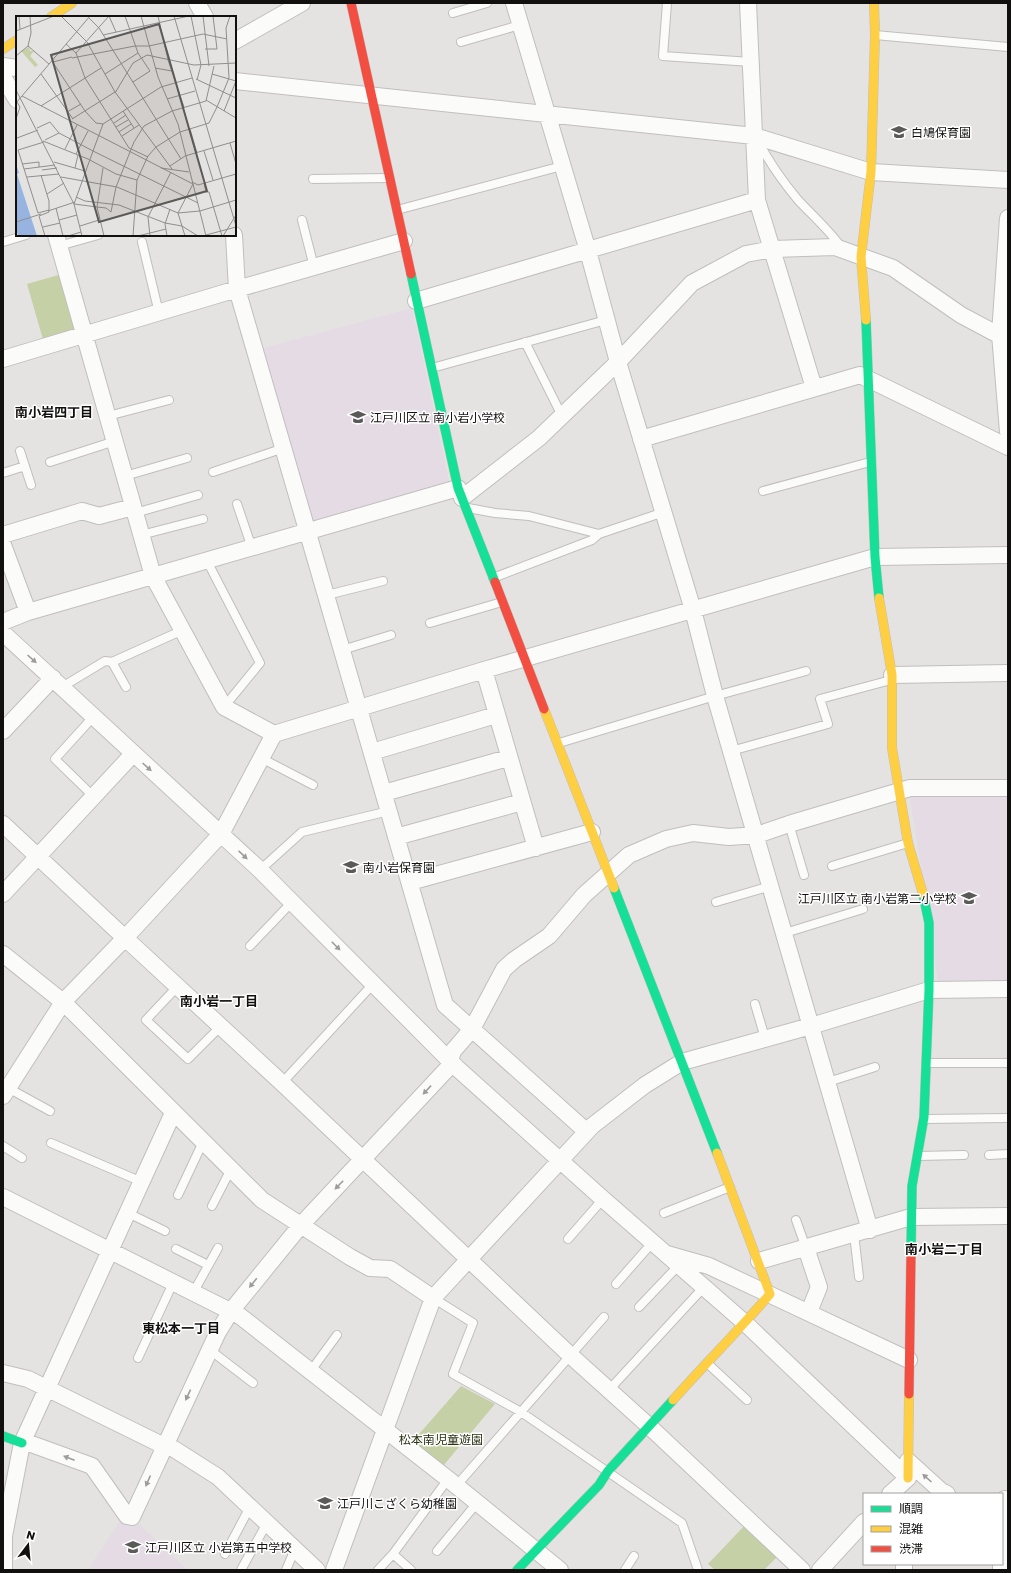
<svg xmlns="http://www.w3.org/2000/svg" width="1011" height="1573" font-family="Poppins,'Noto Sans JP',sans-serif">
	<rect width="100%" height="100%" fill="#e5e3e1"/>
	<!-- education -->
	<path fill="#e4dbe4" d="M 412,308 L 450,485 L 312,522 L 260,349 Z
		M 1008,796 L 1008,982 L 938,982 L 910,797 Z
		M 119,1522 L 138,1523 L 188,1570 L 88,1570 Z"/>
	<!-- green -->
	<path fill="#c5d0a7" d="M 62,274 L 79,333 L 44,343 L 27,284 Z
		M 461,1386 L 495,1404 L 443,1466 L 413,1441 Z
		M 745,1525 L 778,1556 L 764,1570 L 715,1570 L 708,1564 Z"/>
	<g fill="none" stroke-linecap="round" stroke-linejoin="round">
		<defs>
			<path id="lane" d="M 667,3 L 663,56 L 751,62
				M 453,13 L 487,3
				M 875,35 L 1008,47
				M 461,42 L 520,25
				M 758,141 C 769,162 783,182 798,200 C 813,216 829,230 842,248
				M 313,179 L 388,178
				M 397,210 L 562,166
				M 302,220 L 314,267
				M 3,242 L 26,235
				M 142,242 L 159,313
				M 59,246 L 98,235
				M 525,342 L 562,416
				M 432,368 L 606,320
				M 108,416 L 169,400
				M 20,451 L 31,485
				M 50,462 L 115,441
				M 213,472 L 284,448
				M 3,473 L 25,466
				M 125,476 L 187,458
				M 763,491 L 870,462
				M 237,504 L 252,548
				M 468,508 L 495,513 L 529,516 L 599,534 L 664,512
				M 135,513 L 198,495
				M 141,535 L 203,519
				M 207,561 L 260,663 L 224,707
				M 493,578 L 592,540 L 599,534
				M 327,595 L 383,581
				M 430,623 L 502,602
				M 342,650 L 391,635
				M 112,662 L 183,630
				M 62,687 L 105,661 L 112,662 L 126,687
				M 559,743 L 715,696 L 806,671
				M 731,751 L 828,724 L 820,699 L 891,680
				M 261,758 L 313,785
				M 93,796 L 55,759 L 94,716
				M 789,824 L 804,875
				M 832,866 L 908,843
				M 260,870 L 302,832 L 389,811
				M 716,902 L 771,886
				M 785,933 L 863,909
				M 250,946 L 292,902
				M 178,986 L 146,1020 L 188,1059 L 221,1026
				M 755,1004 L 765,1038
				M 927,1063 L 1008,1063
				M 828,1082 L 875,1067
				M 282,1083 L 374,983
				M 8,1088 L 50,1111
				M 925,1119 L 1008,1118
				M 51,1143 L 142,1182
				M 3,1146 L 22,1158
				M 989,1155 L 1008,1154
				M 918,1156 L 964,1155
				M 178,1195 L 203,1142
				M 212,1206 L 231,1169
				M 128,1213 L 165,1231
				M 664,1213 L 730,1187
				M 796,1220 L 806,1248
				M 854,1234 L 859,1277
				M 568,1239 L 603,1199
				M 176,1249 L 208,1265
				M 616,1284 L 652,1243
				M 193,1293 L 218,1248
				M 433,1298 L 473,1323 L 453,1374 L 521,1412 L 682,1523 L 698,1570
				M 639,1307 L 678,1266
				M 210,1350 L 253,1383
				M 138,1358 L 173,1283
				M 707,1363 L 747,1400
				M 310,1372 L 337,1335
				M 608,1391 L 703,1288
				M 457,1485 L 604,1317
				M 437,1551 L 477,1503
				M 225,1554 L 250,1507
				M 393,1554 L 411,1570
				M 241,1570 L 267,1523
				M 286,1570 L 295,1549
				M 378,1570 L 393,1554 L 448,1479
				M 625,1570 L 634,1556"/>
			<path id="street" d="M 197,3 L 205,17
				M 514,3 L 588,251 L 618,362 L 693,610 L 715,696 L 870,1230
				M 748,3 L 757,200 L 814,388
				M 235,41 L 302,3
				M 3,66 L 17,68
				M 3,77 L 17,100
				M 235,81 L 754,136 L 871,172 L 1008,180
				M 1008,218 L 1000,334 L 1008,432
				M 56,235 L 153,576 L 224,707 L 274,734
				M 234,235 L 237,289 L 445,1005 L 586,1131
				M 416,301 L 757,200
				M 3,359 L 237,289 L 404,241
				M 641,439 L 860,375 L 1008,447
				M 462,498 L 539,438 L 618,362 L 692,283 L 746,254 L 773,249 L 835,247 L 893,268 L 961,315 L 1008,340
				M 3,535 L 82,511 L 99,516 L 133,507
				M 3,545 L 28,612
				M 3,622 L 28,612 L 458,488
				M 3,633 L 260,870 L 457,1068 L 603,1199 L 745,1323 L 908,1478
				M 484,670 L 536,848
				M 892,675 L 1008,673
				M 3,731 L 53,678
				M 372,752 L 496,715
				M 384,793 L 508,758
				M 3,824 L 125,938 L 63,1002 L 3,1096
				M 396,837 L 522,802
				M 410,882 L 592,832
				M 3,894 L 133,754
				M 3,954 L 63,1002 L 262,1200 L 350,1257 L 370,1268 L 390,1269 L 433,1298
				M 3,1197 L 240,1316 L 448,1479 L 560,1570
				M 806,1248 L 819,1287 L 809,1312
				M 667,1254 L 709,1266 L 909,1360
				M 759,1261 L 911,1217 L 1008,1216
				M 3,1373 L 28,1379 L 158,1443 L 174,1449 L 218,1477 L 317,1570
				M 23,1441 L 92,1466 L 127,1516 L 132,1517 L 218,1332 L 231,1311 L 301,1225 L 448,1068 L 453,1051 L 472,1029 L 504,969 L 514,960 L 549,936 L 584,895 L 629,855 L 666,839 L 693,833 L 729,837 L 757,835 L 789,824 L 910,788 L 1008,788
				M 908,1461 L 941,1491 L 947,1494
				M 890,1494 L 908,1478
				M 1002,1554 L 1005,1499
				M 4,1570 L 4,1536 L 22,1443 L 173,1113
				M 334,1570 L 433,1298 L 592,1126 L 645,1085 L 682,1062 L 811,1026 L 929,990 L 1008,989
				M 802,1570 L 650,1427 L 570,1355 L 282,1083 L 125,938 L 221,834 L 274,734 L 484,670 L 875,557 L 1008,555
				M 820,1570 L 864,1522
				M 904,1570 L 904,1564
				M 1001,1570 L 1001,1564"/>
			<path id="fast" d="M 411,274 L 458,488 L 495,582
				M 866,320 L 875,557 L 879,598
				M 614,888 L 717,1153
				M 911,1253 L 912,1186 L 924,1117 L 929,990 L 929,923 L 923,894
				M 3,1436 L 22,1443
				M 517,1570 L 599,1485 L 608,1471 L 673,1400"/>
			<path id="slow" d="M 51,17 L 72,3
				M 3,49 L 17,40
				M 866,320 L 861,257 L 871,172 L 875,35 L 874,3
				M 879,598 L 892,675 L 892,748 L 908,843 L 923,894
				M 544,709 L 614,888
				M 673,1400 C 705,1364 739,1330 770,1294 L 717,1153
				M 908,1478 L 909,1394"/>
			<path id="jam" d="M 351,3 L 411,274
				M 495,582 L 544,709
				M 909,1394 L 911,1253"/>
		</defs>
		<!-- lane casing -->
		<use href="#lane" stroke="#c0bfbd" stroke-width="10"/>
		<!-- street casing -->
		<use href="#street" stroke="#c0bfbd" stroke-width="18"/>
		<!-- fast casing -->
		<use href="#fast" stroke="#c0bfbd" stroke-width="10"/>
		<!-- slow casing -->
		<use href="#slow" stroke="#c0bfbd" stroke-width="10"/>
		<!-- jam casing -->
		<use href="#jam" stroke="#c0bfbd" stroke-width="10"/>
		<!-- lane -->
		<use href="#lane" stroke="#fbfbfa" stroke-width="8"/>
		<!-- street -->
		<use href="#street" stroke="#fbfbfa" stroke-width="16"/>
		<!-- fast -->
		<use href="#fast" stroke="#16e098" stroke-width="9"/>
		<!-- slow -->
		<use href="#slow" stroke="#ffcf43" stroke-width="9"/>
		<!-- jam -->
		<use href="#jam" stroke="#f24e42" stroke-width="9"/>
	</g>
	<!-- one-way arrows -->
	<defs><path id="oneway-solid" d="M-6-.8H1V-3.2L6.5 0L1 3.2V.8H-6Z"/></defs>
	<g fill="#9e9d9c">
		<use href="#oneway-solid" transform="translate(32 659) rotate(42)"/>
		<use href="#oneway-solid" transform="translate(147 767) rotate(42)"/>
		<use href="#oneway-solid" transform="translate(243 855) rotate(43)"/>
		<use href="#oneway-solid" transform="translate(336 946) rotate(45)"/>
		<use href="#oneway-solid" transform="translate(427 1090) rotate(133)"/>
		<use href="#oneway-solid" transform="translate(339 1185) rotate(134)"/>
		<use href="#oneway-solid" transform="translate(253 1283) rotate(129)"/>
		<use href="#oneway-solid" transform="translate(188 1395) rotate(115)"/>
		<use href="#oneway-solid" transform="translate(69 1458) rotate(-159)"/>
		<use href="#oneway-solid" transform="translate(927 1478) rotate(-138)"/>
		<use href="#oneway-solid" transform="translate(148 1481) rotate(114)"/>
	</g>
	<!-- icons -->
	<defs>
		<symbol id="school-bare" viewBox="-9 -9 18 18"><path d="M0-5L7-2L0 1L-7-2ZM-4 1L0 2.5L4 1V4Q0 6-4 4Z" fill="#5c5a58" stroke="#fff" stroke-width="2.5" paint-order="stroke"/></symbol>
	</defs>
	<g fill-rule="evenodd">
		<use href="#school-bare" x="888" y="121" width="22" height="22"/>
		<use href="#school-bare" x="347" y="406" width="22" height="22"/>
		<use href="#school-bare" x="340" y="856" width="22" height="22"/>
		<use href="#school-bare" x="958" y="887" width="22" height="22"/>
		<use href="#school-bare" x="314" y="1492" width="22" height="22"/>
		<use href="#school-bare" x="122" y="1536" width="22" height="22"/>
	</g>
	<g text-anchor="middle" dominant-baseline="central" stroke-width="3" stroke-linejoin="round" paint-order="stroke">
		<!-- poi labels -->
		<g font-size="12" fill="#12100f" stroke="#fff" text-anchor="start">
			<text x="911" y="132">白鳩保育園</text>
			<text x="370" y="417">江戸川区立 南小岩小学校</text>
			<text x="363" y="867">南小岩保育園</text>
			<text x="957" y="898" text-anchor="end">江戸川区立 南小岩第二小学校</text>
			<text x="337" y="1503">江戸川こざくら幼稚園</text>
			<text x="145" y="1547">江戸川区立 小岩第五中学校</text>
		</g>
		<!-- park labels -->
		<g font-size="12" fill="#28310f" stroke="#fff">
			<text x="441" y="1439">松本南児童遊園</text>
		</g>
		<!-- neighbourhood labels -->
		<g font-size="13" font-weight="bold" fill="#12100f" stroke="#fff">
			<text x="54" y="412">南小岩四丁目</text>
			<text x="219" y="1001">南小岩一丁目</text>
			<text x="944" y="1249">南小岩二丁目</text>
			<text x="181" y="1328">東松本一丁目</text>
		</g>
	</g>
	<!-- overview -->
	<g transform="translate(16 16)">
		<rect width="220" height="220" fill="#e5e3e1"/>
		<path d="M 13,31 L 14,35 L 18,35 L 14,40 L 22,49 L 19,51 L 5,35 Z" fill="#c5d0a7"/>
		<path d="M 0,148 L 3,157 L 1,158 L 21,220 L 2,220 L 0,212 Z" fill="#97b4e1"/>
		<path fill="none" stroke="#918f8d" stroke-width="1" d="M 3,0 L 4,13M 45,0 L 71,26 L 99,76 L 156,153M 93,0 L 100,16M 109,0 L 122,37 L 134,55M 125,0 L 142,61 L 162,108 L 190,220M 142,0 L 152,44 L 168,91M 158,0 L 220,210M 175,0 L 185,49 L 181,64M 187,0 L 193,50M 73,2 L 83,12 L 165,143M 0,15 L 38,0M 87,19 L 173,0M 50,28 L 60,37 L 69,62 L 113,132 L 132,141M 12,30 L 33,48M 189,33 L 201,33 L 197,0M 60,37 L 93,0M 0,40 L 12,30 L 15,17 L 14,0M 56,42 L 119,30 L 133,30 L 187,18 L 211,23M 36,45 L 69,95 L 80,107 L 87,108M 37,46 L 56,41M 139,52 L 156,55M 25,58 L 57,103M 89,58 L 122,37M 196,58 L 220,65M 176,62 L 145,71 L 87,108 L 77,135 L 182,187M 180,63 L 220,82M 117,66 L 134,55M 0,74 L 58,188 L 66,220M 99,77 L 117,47 L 131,39 L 178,49 L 220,47M 6,80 L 177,168M 151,83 L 179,75M 190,84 L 220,102M 0,87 L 74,0M 25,90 L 85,52M 107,95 L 118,112M 208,95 L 220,65M 51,96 L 65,88M 0,103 L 4,91 L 1,86M 56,103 L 99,76M 98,107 L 110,99M 100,111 L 112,104M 21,112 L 34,106 L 43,117 L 77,135 L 58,188 L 81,191M 174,113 L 181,137M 103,116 L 115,108M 106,120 L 123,109M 1,122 L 22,114M 29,124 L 43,117M 27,125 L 72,143 L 100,158 L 121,164M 28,126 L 2,134 L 22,197 L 33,194M 214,127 L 220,148M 49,133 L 61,109M 188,135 L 197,164M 60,138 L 72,115M 38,146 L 69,155M 6,148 L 23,146 L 23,151M 154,150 L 169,140 L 220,125M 59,152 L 62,139M 87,152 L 81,191 L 88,220M 145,152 L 173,156M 8,153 L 39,149M 26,154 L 41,152M 25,159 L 33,185 L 33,196 L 23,200 L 29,220M 11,161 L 43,158M 45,161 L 101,171 L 162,197 L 184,195 L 220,184M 176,166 L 182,169 L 220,158M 188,167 L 190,176 L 193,176 L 206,220M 31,178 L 48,167M 60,181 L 69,185 L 103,189 L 149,207 L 166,210 L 182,220M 81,191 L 90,192 L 95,196 L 100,171 L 118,126 L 128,110 L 156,95 L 190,85 L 198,50M 40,192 L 47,220M 32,195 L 59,186M 43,204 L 61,199M 0,206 L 25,198M 64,210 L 83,204M 27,211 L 44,207M 190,219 L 220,211M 52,220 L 65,216M 117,220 L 121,164 L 132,140 L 140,131 L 164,116 L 193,107 L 201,91 L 213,62 L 210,12 L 214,0M 122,220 L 150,213M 134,220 L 132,201 L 155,156M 151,220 L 149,208 L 154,193M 169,220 L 162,197 L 177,168M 207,220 L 220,199"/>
		<path fill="#5c5a58" fill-opacity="0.15" stroke="#5c5a58" stroke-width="2" d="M 143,8 L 191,175 L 83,206 L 35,39 Z"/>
		<rect width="220" height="220" fill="none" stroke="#12100f" stroke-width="2"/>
	</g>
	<!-- border -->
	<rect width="1011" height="1573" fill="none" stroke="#12100f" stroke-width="8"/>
	<!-- legend -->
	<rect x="863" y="1493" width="140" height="72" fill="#ffffff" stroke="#a09f9f"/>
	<rect x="871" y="1506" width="20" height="6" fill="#16e098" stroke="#a09f9f"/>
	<text x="899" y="1513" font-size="12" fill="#12100f">順調</text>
	<rect x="871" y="1526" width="20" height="6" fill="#ffcf43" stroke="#a09f9f"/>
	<text x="899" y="1533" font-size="12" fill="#12100f">混雑</text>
	<rect x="871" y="1546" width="20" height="6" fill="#f24e42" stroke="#a09f9f"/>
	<text x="899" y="1553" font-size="12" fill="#12100f">渋滞</text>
	<!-- north arrow -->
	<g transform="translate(28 1545) rotate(16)" stroke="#ffffff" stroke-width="3" paint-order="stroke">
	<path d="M0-3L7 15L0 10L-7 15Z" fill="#12100f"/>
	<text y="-6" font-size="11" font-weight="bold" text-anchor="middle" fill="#12100f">N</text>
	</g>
</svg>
